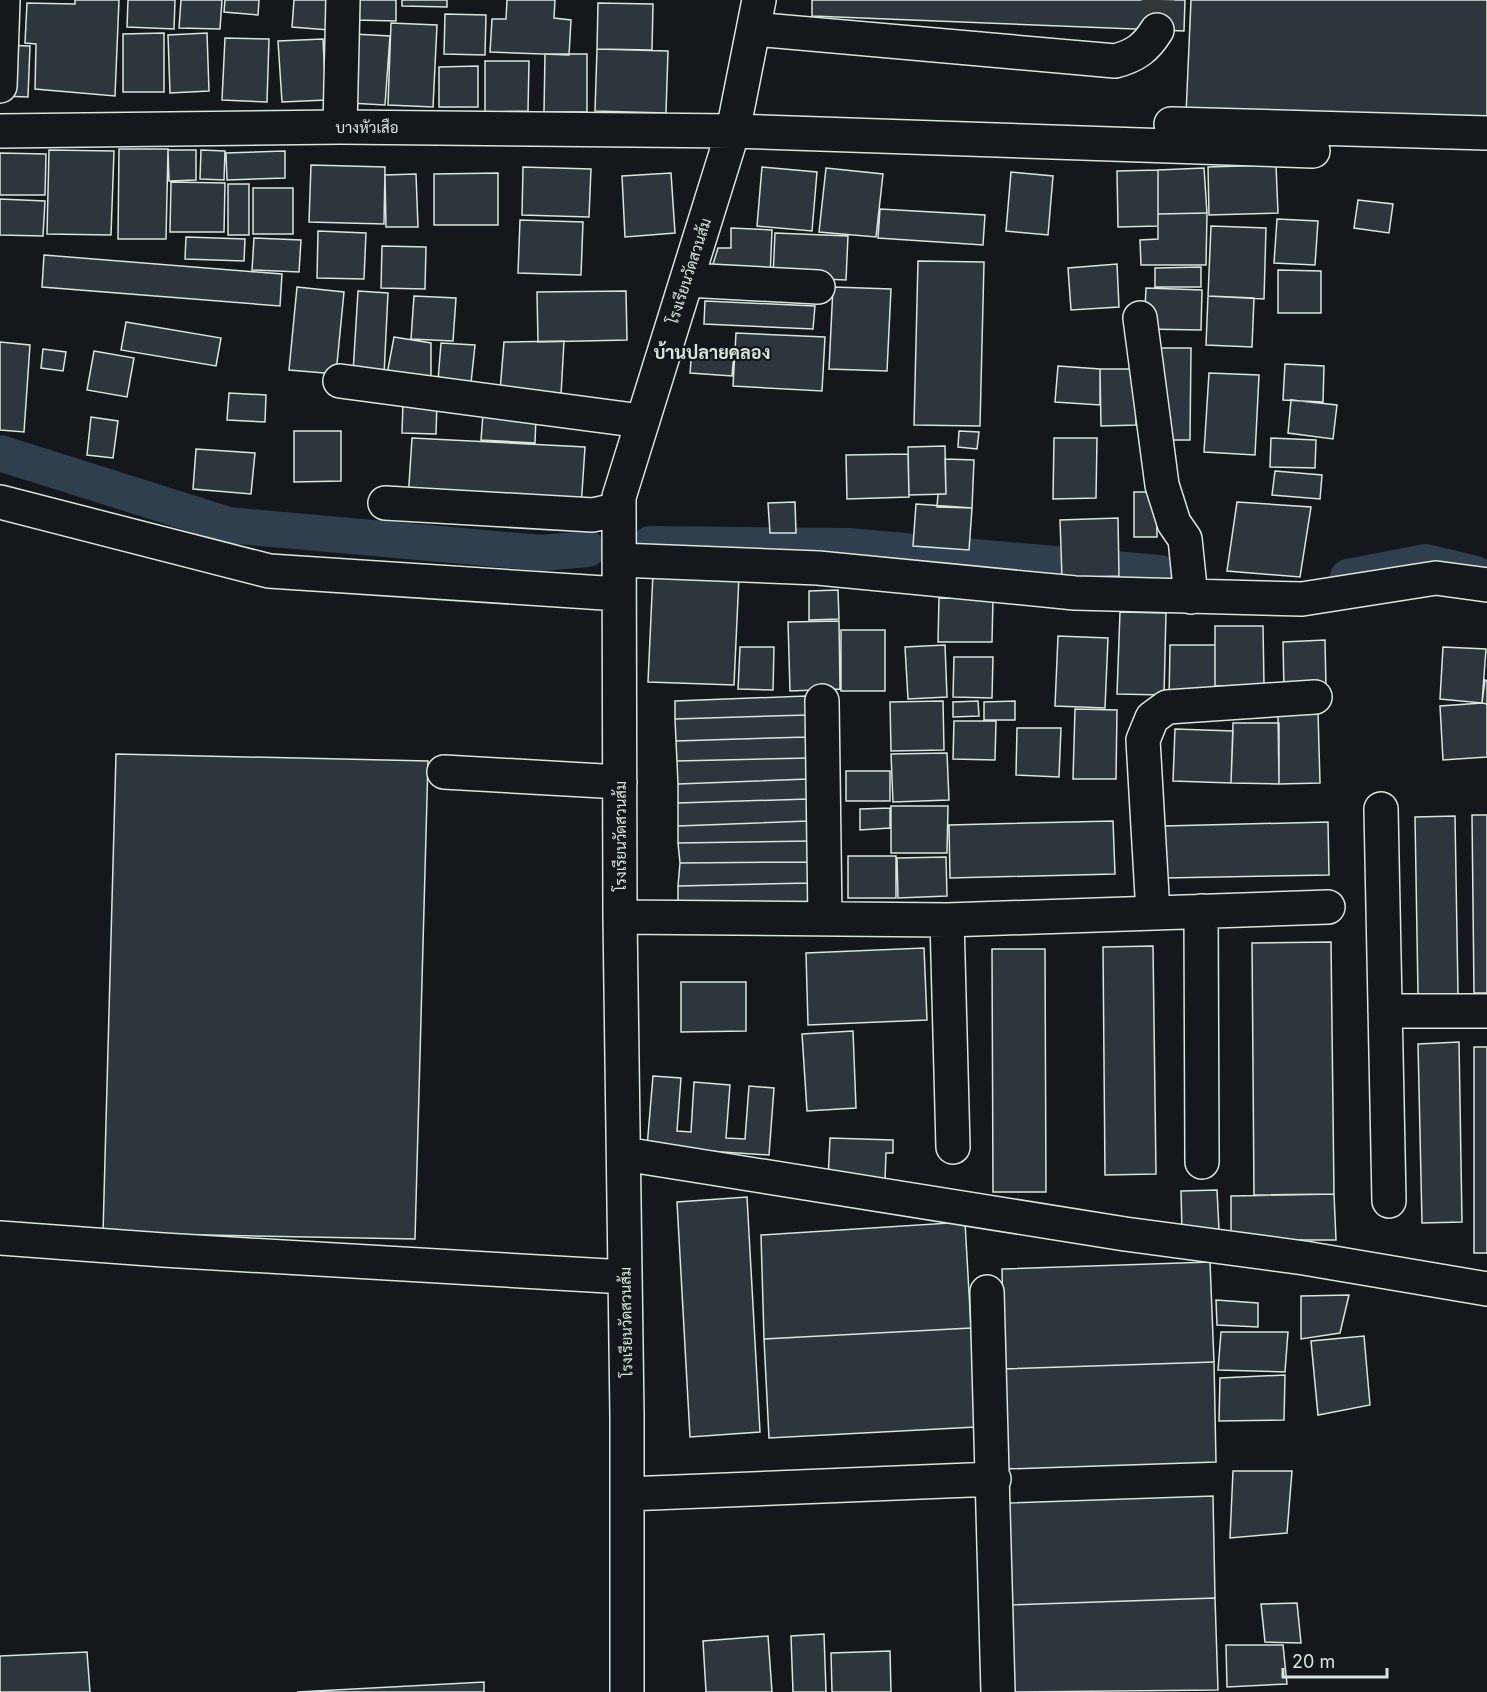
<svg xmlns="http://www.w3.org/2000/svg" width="1487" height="1692" font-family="Inter,Sarabun,sans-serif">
	<rect width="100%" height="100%" fill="#14181c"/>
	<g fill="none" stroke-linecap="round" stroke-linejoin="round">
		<!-- canal -->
		<path stroke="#2f3f4d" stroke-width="36" d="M 0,453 L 228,525 L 541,553 L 588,549
			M 650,544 L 848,546 L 1160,573
			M 1348,577 L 1426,562 L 1476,574"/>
	</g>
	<!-- building -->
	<path fill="#2c363c" stroke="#d8e6dc" stroke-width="1.5" d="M 75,0 L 119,0 L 115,96 L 35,89 L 36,44 L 25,43 L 27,3 L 75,4 Z
		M 128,0 L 175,0 L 174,29 L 127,27 Z
		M 181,0 L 222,0 L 220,29 L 179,28 Z
		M 225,0 L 259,0 L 258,15 L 224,12 Z
		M 294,0 L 331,0 L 329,30 L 292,27 Z
		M 356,0 L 396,0 L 396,21 L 355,20 Z
		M 402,0 L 447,0 L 447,7 L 402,6 Z
		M 507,0 L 555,0 L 554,18 L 571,20 L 569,55 L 490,52 L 492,19 L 506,19 Z
		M 812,0 L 1185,0 L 1184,31 L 812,16 Z
		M 1191,0 L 1487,0 L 1487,124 L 1186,114 Z
		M 598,3 L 653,4 L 652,50 L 597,49 Z
		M 445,14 L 486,15 L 485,55 L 444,54 Z
		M 391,23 L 437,25 L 433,107 L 388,105 Z
		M 164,33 L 164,92 L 123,92 L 123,34 Z
		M 207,33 L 209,91 L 170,93 L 168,35 Z
		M 354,34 L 390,36 L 385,105 L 350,103 Z
		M 225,38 L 269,39 L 267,102 L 222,100 Z
		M 323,39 L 326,100 L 282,102 L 278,41 Z
		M 3,45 L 30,46 L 28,97 L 1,96 Z
		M 597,49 L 668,51 L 666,113 L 595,111 Z
		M 545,54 L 587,54 L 587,112 L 544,112 Z
		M 485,61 L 529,61 L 528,111 L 485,112 Z
		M 478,66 L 478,107 L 439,107 L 439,67 Z
		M 119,149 L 168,149 L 166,239 L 118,239 Z
		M 49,150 L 114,151 L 111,235 L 47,234 Z
		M 168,150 L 196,150 L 196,180 L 169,181 Z
		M 201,150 L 225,151 L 224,180 L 200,179 Z
		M 285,151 L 285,178 L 227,180 L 226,153 Z
		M 0,153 L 46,154 L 45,195 L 0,195 Z
		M 311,165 L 385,167 L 384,224 L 309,222 Z
		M 1276,165 L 1278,213 L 1209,215 L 1208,167 Z
		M 523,167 L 591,169 L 589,217 L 522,215 Z
		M 762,167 L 817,172 L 812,231 L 757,226 Z
		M 826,168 L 883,174 L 876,237 L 819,232 Z
		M 1204,168 L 1207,213 L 1158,214 L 1158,170 Z
		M 1158,170 L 1158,226 L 1118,227 L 1117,171 Z
		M 1011,172 L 1053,176 L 1048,235 L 1006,231 Z
		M 498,173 L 498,225 L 434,225 L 434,174 Z
		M 671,173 L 675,233 L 625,237 L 622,176 Z
		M 416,174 L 418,227 L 386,227 L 385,175 Z
		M 171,182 L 225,183 L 224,232 L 170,232 Z
		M 228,184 L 249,184 L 249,235 L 228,235 Z
		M 253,188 L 293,188 L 293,234 L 253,234 Z
		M 0,199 L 45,201 L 43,236 L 0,235 Z
		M 1358,200 L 1393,204 L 1389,233 L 1354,228 Z
		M 880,209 L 985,215 L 983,245 L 878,238 Z
		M 1207,213 L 1206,265 L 1141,265 L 1140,240 L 1158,239 L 1158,214 Z
		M 1277,219 L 1318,221 L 1315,265 L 1274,263 Z
		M 520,220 L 583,222 L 581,275 L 518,273 Z
		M 1211,226 L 1266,228 L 1264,299 L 1208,296 Z
		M 731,228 L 772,230 L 770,278 L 709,277 L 718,248 L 731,248 Z
		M 318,231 L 366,233 L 364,279 L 317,278 Z
		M 775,233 L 848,236 L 846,280 L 773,277 Z
		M 186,237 L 245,239 L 244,261 L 185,259 Z
		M 254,238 L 301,240 L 299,272 L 252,270 Z
		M 382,246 L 426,247 L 425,289 L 381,288 Z
		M 44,255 L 282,274 L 280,306 L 42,287 Z
		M 918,261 L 984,262 L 980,426 L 914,425 Z
		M 1117,264 L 1119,307 L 1071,310 L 1068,268 Z
		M 1201,267 L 1201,287 L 1155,287 L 1155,268 Z
		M 1278,270 L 1321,271 L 1321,313 L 1278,313 Z
		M 297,287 L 344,292 L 336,374 L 289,370 Z
		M 833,287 L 891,289 L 887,371 L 829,369 Z
		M 1146,288 L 1202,290 L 1201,330 L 1144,329 Z
		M 358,291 L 388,293 L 384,375 L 353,373 Z
		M 626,291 L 627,340 L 538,342 L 537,292 Z
		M 414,296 L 456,298 L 453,341 L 411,339 Z
		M 1208,296 L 1254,298 L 1252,347 L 1206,345 Z
		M 705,301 L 815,306 L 813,329 L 704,324 Z
		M 126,322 L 221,338 L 216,366 L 121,350 Z
		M 736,333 L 825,337 L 822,391 L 733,386 Z
		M 394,337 L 431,343 L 431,378 L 387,374 Z
		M 564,341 L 561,395 L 500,391 L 504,342 Z
		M 0,342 L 30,345 L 24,432 L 0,430 Z
		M 441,343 L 475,345 L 471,383 L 438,381 Z
		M 1161,348 L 1191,348 L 1190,440 L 1161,440 Z
		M 43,349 L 66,352 L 63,371 L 41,368 Z
		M 692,349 L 734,353 L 732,376 L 690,373 Z
		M 94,351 L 134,358 L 127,397 L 87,390 Z
		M 1285,364 L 1324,366 L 1323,402 L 1283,400 Z
		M 1058,366 L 1100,369 L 1100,405 L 1055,402 Z
		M 1100,369 L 1136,369 L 1136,425 L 1101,426 Z
		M 1209,373 L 1259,375 L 1255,455 L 1204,452 Z
		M 229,393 L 266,395 L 265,422 L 227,420 Z
		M 1291,400 L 1337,405 L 1333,439 L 1288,433 Z
		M 403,402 L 437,402 L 436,434 L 402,433 Z
		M 483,414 L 536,416 L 535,443 L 481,440 Z
		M 91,417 L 118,421 L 113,458 L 87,455 Z
		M 294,431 L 341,431 L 341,481 L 294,482 Z
		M 959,431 L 979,432 L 977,449 L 958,447 Z
		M 412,438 L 585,447 L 581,508 L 408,500 Z
		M 1054,438 L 1097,438 L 1096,498 L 1053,499 Z
		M 1271,438 L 1316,440 L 1315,468 L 1270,467 Z
		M 945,446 L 946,494 L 909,495 L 908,447 Z
		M 196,449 L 255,453 L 251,494 L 193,489 Z
		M 908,454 L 909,497 L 847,499 L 846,455 Z
		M 945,459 L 974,460 L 972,508 L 937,507 L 938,494 L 946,494 Z
		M 1275,471 L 1322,475 L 1320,499 L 1272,495 Z
		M 1134,492 L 1156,492 L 1157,537 L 1134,537 Z
		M 795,502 L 796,533 L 770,533 L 768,503 Z
		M 1237,502 L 1311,507 L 1300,577 L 1227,571 Z
		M 916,504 L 972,508 L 969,550 L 913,546 Z
		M 1118,518 L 1119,576 L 1062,578 L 1060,520 Z
		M 653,573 L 739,576 L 734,685 L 648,682 Z
		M 838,590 L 839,619 L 809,620 L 809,591 Z
		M 939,598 L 993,599 L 992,642 L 938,642 Z
		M 1120,612 L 1166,613 L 1164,695 L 1117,694 Z
		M 839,621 L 840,689 L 790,691 L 788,622 Z
		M 1215,626 L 1263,626 L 1264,685 L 1215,686 Z
		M 841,630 L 885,630 L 885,691 L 841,691 Z
		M 1058,636 L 1108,638 L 1105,708 L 1055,706 Z
		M 1325,640 L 1326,688 L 1284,690 L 1283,642 Z
		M 945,645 L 947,697 L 908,699 L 905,647 Z
		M 1170,645 L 1215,645 L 1215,702 L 1169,701 Z
		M 740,647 L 774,647 L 773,690 L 738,689 Z
		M 1443,647 L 1486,649 L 1482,703 L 1440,699 Z
		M 954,657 L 993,657 L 992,698 L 953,697 Z
		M 1485,680 L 1487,681 L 1487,704 L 1482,703 Z
		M 806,696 L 807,715 L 675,719 L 675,701 Z
		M 943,701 L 944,750 L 891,751 L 890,702 Z
		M 978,701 L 979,716 L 953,717 L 953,702 Z
		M 1015,701 L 1015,720 L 984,720 L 984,702 Z
		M 1482,703 L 1487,704 L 1487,757 L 1443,760 L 1440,706 Z
		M 1075,709 L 1117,710 L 1116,779 L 1073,779 Z
		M 1318,712 L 1320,783 L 1279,784 L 1278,715 Z
		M 807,715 L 807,737 L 676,741 L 675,719 Z
		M 954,721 L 996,721 L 995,760 L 953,759 Z
		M 1233,723 L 1279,723 L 1279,784 L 1231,783 Z
		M 1017,728 L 1061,728 L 1059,777 L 1016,775 Z
		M 1175,729 L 1233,731 L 1231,783 L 1173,781 Z
		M 807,737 L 808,758 L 677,761 L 676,741 Z
		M 947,753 L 949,800 L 893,802 L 891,754 Z
		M 116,754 L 428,761 L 415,1239 L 103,1233 Z
		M 808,758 L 808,779 L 678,784 L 677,761 Z
		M 846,771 L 890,771 L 890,801 L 846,801 Z
		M 808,779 L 808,799 L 678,803 L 678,784 Z
		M 808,799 L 808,821 L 678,826 L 678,803 Z
		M 891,806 L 948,806 L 947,853 L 891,853 Z
		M 890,808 L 890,828 L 860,830 L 860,809 Z
		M 1472,815 L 1487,815 L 1487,993 L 1474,993 Z
		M 1455,816 L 1458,994 L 1418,994 L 1415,817 Z
		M 808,821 L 809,841 L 678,843 L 678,826 Z
		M 1113,821 L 1115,874 L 950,878 L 949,825 Z
		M 1328,822 L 1329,875 L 1165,878 L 1164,826 Z
		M 809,841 L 808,862 L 680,863 L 678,843 Z
		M 848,856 L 896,856 L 896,898 L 848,898 Z
		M 946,857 L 947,896 L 898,898 L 897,858 Z
		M 808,862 L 808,883 L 678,886 L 680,863 Z
		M 808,883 L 808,904 L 678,906 L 678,886 Z
		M 1331,942 L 1334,1194 L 1254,1195 L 1252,943 Z
		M 1153,946 L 1156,1174 L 1105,1175 L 1103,947 Z
		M 924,948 L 927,1020 L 808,1025 L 806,953 Z
		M 992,949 L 1045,949 L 1046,1192 L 993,1192 Z
		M 681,982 L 746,982 L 746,1031 L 681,1032 Z
		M 853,1031 L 856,1108 L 807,1111 L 802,1034 Z
		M 1459,1042 L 1462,1222 L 1422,1223 L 1418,1044 Z
		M 1474,1047 L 1487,1047 L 1487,1253 L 1474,1253 Z
		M 653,1076 L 681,1078 L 677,1131 L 691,1132 L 694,1082 L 730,1085 L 726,1138 L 745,1139 L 749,1086 L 774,1088 L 769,1155 L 647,1147 Z
		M 830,1138 L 893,1140 L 893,1153 L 886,1153 L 885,1181 L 828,1180 Z
		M 1217,1190 L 1219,1230 L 1182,1232 L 1181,1191 Z
		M 1334,1194 L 1336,1240 L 1231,1240 L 1231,1196 Z
		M 747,1197 L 760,1432 L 690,1437 L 677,1202 Z
		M 965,1222 L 971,1328 L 764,1339 L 761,1235 Z
		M 1210,1262 L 1214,1362 L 1004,1369 L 1002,1269 Z
		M 1349,1295 L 1340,1333 L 1301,1339 L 1301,1296 Z
		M 1216,1300 L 1258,1303 L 1258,1327 L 1217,1325 Z
		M 971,1328 L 976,1427 L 769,1438 L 764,1339 Z
		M 1221,1332 L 1288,1332 L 1285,1372 L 1218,1370 Z
		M 1364,1336 L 1370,1405 L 1318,1415 L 1311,1341 Z
		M 1214,1362 L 1216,1462 L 1006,1469 L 1004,1369 Z
		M 1285,1375 L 1284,1420 L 1219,1421 L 1220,1378 Z
		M 1233,1471 L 1292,1471 L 1287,1533 L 1230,1538 Z
		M 1213,1496 L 1215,1598 L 1010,1605 L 1007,1503 Z
		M 1215,1598 L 1218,1690 L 1012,1692 L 1010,1605 Z
		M 1297,1603 L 1301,1643 L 1265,1642 L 1261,1604 Z
		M 824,1634 L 826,1692 L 793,1692 L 791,1636 Z
		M 768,1636 L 772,1692 L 706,1692 L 703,1641 Z
		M 1226,1645 L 1283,1645 L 1287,1684 L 1227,1687 Z
		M 890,1651 L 891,1692 L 832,1692 L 831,1653 Z
		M 87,1652 L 90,1692 L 0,1692 L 0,1656 Z
		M 484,1682 L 484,1692 L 297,1692 Z"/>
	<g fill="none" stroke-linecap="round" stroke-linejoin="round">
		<!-- minor-tunnel -->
		<path stroke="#313739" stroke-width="33" stroke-dasharray="33 16" stroke-linecap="butt" d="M 1157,30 L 1158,0"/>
		<defs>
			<path id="minor" d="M 754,29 L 1115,61 C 1135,56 1146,48 1157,30
				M 0,86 L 3,0
				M 1171,124 L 1487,133
				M 340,127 L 343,0
				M 0,131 L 340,127 L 733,131 L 1313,151
				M 687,280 L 818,287
				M 1140,318 L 1162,485 L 1174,523 L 1185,539 L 1191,597
				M 340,381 L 641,421
				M 0,502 L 269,571 L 619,594
				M 385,503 L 593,515 L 619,509
				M 619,560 L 818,568 L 1075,593 L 1302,599 L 1436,578 L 1487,585
				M 822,701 L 825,918
				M 444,772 L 620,782
				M 1381,809 L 1389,1201
				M 1201,911 L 1202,1162
				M 1153,913 L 1143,740 L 1152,718 L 1167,707 L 1315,697
				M 620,917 L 947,920 L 1328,907
				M 947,920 L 953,1147
				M 1385,1011 L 1487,1011
				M 624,1154 L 1125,1234 L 1304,1258 L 1487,1289
				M 0,1238 L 163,1250 L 625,1277
				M 987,1292 L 998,1692
				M 627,1494 L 994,1479
				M 627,1692 L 627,1416 L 620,917 L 619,497 L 733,131 L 759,0"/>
		</defs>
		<!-- minor casing -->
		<use href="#minor" stroke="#d8e6dc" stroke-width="36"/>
		<!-- minor -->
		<use href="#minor" stroke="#14181c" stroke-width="33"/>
	</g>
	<g text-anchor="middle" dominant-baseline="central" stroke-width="4.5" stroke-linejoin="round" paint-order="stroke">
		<!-- street labels -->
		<g font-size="15" fill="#d8e6dc" stroke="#14181c">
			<text x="367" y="127">บางหัวเสือ</text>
			<text transform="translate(689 271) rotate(-72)">โรงเรียนวัดสวนส้ม</text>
			<text transform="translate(620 836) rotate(-90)">โรงเรียนวัดสวนส้ม</text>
			<text transform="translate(626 1322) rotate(-91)">โรงเรียนวัดสวนส้ม</text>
		</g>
		<!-- quarter labels -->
		<g font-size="18" font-weight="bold" fill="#d8e6dc" stroke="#14181c">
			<text x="712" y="352">บ้านปลายคลอง</text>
		</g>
	</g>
	<!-- scale -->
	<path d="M1283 1668v9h104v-9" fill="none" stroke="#d8e6dc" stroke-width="3"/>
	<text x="1292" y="1668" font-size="18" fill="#d8e6dc" stroke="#14181c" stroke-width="4.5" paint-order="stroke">20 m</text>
</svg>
